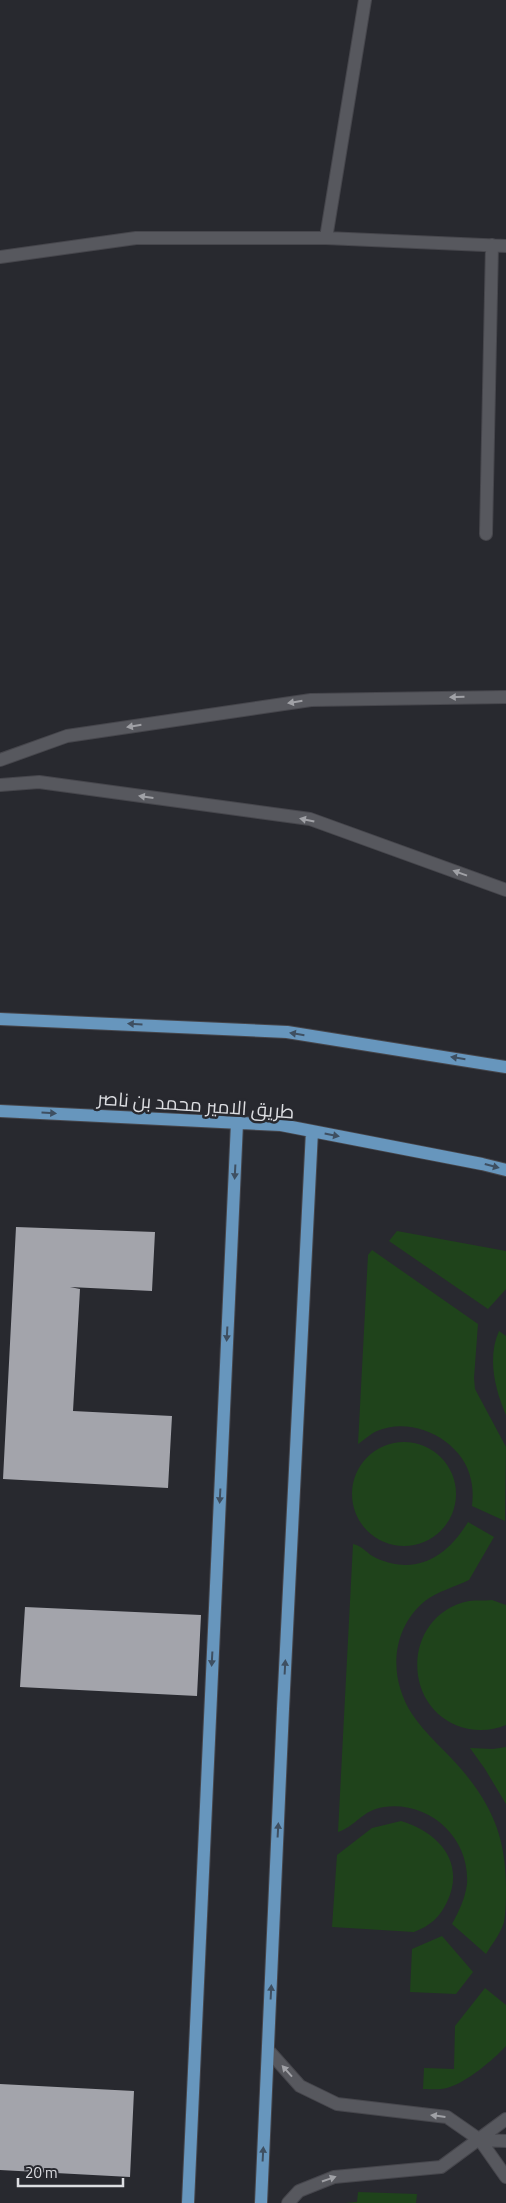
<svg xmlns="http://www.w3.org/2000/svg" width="506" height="2203" font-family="'Titillium Web',Cairo,sans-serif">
	<rect width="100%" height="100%" fill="#28292f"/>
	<!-- green -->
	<path fill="#1f431b" d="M 397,1231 L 506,1251 L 506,1289 L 488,1309 L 389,1241 Z
		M 372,1250 L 478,1324 L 474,1378 L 475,1389 L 506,1447 L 505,1521 L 472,1506 C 473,1497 473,1488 471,1480 C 464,1441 413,1415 377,1431 C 370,1434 364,1440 358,1444 L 368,1255 Z
		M 499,1331 L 506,1336 L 506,1415 C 495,1389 487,1358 499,1331 Z
		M352 1494a52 52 0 1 1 104 0a52 52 0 1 1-104 0Z
		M 468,1522 L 494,1537 L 469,1580 C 455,1587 438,1591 425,1601 C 391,1629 388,1677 412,1714 C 425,1734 446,1751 462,1770 C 493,1807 506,1839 506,1888 C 506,1898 506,1911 504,1922 C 501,1933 492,1944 486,1954 L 452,1924 C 459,1911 465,1899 467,1884 C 470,1838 430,1801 384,1807 C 362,1810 355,1827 338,1832 L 353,1544 C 363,1546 367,1554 376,1558 C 416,1576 447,1557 468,1522 Z
		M 492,1600 L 506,1605 L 506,1725 C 494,1730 482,1731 469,1729 C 400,1715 400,1615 469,1601 C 476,1600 485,1601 492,1600 Z
		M 506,1747 L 506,1804 L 485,1769 L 470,1748 L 493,1749 Z
		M 401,1821 C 438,1832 466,1862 447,1902 C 440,1917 430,1926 414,1932 L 332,1927 L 337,1855 L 372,1828 Z
		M 442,1936 L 473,1972 L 456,1994 L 410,1992 L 412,1949 Z
		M 485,1988 L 506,2005 L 506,2046 C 493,2060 466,2083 447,2088 C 440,2090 430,2089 423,2089 L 424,2068 L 454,2069 L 455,2026 Z
		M 358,2192 L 417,2194 L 416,2203 L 345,2203 L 357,2202 Z"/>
	<!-- building -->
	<path fill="#a3a4ab" d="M 16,1227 L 155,1232 L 152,1291 L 70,1287 L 80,1289 L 73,1411 L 172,1416 L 168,1488 L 3,1479 Z
		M 25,1607 L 201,1615 L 197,1696 L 20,1687 Z
		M 0,2084 L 134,2091 L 130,2177 L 0,2170 Z"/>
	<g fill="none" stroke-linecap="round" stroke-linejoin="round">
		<defs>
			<path id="minor" d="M 326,238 L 365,0
				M 0,257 L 136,238 L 326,238 L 506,246
				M 486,534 L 492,245
				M 0,760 L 67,736 L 311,700 L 506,697
				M 0,785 L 39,782 L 310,819 L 506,890
				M 268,2050 L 300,2086 L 337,2104 L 447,2117 L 480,2140 L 506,2177
				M 480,2140 L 506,2141
				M 288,2203 L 299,2191 L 334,2177 L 441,2167 L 506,2119"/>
			<path id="major" d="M 0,1019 L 287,1032 L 506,1067
				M 0,1111 L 281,1125 L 482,1164 L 506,1170
				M 188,2203 L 237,1123
				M 261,2203 L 283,1709 L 312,1131"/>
		</defs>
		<!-- minor casing -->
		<use href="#minor" stroke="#46464c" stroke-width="14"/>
		<!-- major casing -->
		<use href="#major" stroke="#46464c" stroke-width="14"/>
		<!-- minor -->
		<use href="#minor" stroke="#57585e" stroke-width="12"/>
		<!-- major -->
		<use href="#major" stroke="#6796bd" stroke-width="12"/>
	</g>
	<!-- one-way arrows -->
	<defs><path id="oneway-solid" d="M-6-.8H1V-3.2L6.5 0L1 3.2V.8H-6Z" transform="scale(1.25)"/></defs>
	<g fill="#a0a1a6">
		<use href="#oneway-solid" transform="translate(457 697) rotate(179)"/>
		<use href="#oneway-solid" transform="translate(295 702) rotate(171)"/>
		<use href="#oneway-solid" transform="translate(134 726) rotate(171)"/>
		<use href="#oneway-solid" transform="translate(146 797) rotate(-172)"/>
		<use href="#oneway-solid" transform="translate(307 820) rotate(-168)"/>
		<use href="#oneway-solid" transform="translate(460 873) rotate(-160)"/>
		<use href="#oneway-solid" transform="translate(287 2071) rotate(-132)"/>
		<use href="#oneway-solid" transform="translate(438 2116) rotate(-173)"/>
		<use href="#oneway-solid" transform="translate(329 2179) rotate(-19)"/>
	</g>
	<g fill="#3e4f61">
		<use href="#oneway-solid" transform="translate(135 1024) rotate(-177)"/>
		<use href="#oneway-solid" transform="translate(297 1034) rotate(-171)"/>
		<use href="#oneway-solid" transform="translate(458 1058) rotate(-171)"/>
		<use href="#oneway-solid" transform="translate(49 1113) rotate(3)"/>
		<use href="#oneway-solid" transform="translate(332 1135) rotate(11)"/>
		<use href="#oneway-solid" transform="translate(492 1166) rotate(15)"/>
		<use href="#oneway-solid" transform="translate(235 1172) rotate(93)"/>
		<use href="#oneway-solid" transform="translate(227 1334) rotate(93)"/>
		<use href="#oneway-solid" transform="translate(220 1496) rotate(93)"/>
		<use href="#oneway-solid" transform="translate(212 1659) rotate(93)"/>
		<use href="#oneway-solid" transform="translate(285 1667) rotate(-87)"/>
		<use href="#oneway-solid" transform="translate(278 1830) rotate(-87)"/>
		<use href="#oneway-solid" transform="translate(271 1992) rotate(-87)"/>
		<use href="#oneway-solid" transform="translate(263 2154) rotate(-87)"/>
	</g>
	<g text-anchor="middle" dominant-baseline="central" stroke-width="5" stroke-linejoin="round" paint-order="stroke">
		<!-- street labels -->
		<g font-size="19" fill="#dcdde1" stroke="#28292f">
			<text transform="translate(196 1104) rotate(4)">طريق الامير محمد بن ناصر</text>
		</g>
	</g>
	<!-- scale -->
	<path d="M18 2178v8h105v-8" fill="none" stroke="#dcdde1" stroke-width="2.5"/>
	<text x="25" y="2178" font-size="15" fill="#dcdde1" stroke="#28292f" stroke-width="4" paint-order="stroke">20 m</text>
</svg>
